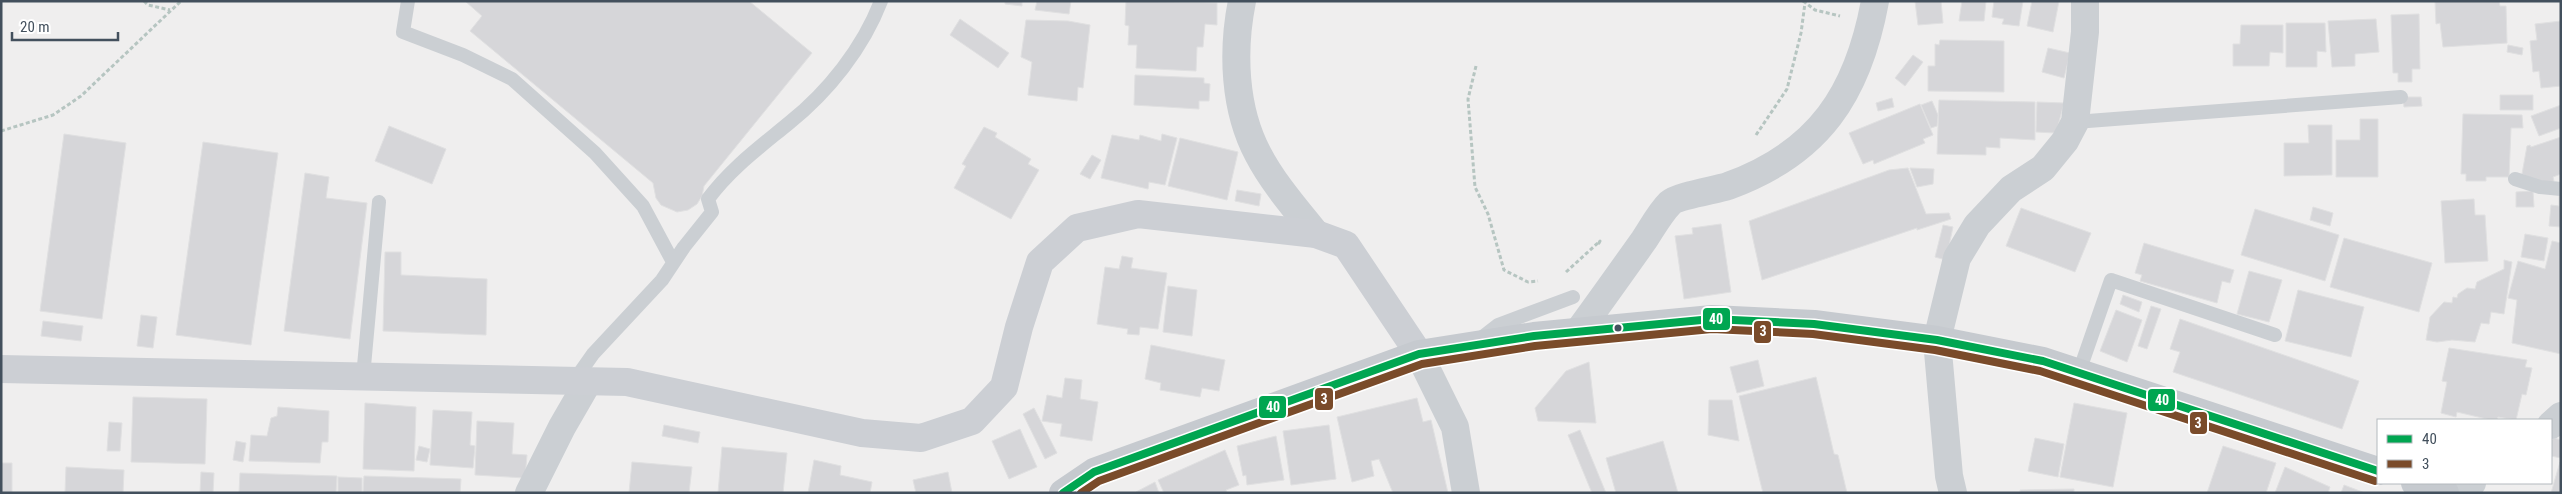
<svg xmlns="http://www.w3.org/2000/svg" width="2562" height="494" font-family="'Roboto Condensed',sans-serif">
	<rect width="100%" height="100%" fill="#efeeee"/>
	<!-- building -->
	<path fill="#d6d6d9" stroke="#e0e0e1" d="M 465,1 L 749,1 L 812,53 L 704,186 L 702,196 L 697,204 L 688,210 L 677,212 L 661,205 L 656,198 L 653,183 L 470,31 L 482,16 Z
		M 1005,1 L 1022,1 L 1022,6 L 1005,4 Z
		M 1037,1 L 1071,1 L 1069,14 L 1035,10 Z
		M 1126,1 L 1217,3 L 1217,25 L 1205,24 L 1203,47 L 1197,47 L 1196,71 L 1136,68 L 1137,45 L 1128,45 L 1129,26 L 1125,25 Z
		M 1915,1 L 1941,1 L 1943,23 L 1918,25 Z
		M 1962,1 L 1986,1 L 1984,21 L 1959,21 Z
		M 1994,1 L 2023,1 L 2019,26 L 2002,24 L 2004,19 L 1992,17 Z
		M 2032,1 L 2059,1 L 2053,32 L 2027,26 Z
		M 2435,1 L 2499,1 L 2500,6 L 2506,6 L 2507,43 L 2443,47 L 2440,23 L 2436,24 Z
		M 2419,14 L 2420,69 L 2412,69 L 2412,82 L 2398,82 L 2398,73 L 2393,73 L 2391,15 Z
		M 960,19 L 1009,53 L 998,68 L 950,35 Z
		M 2376,19 L 2379,52 L 2355,54 L 2355,66 L 2332,67 L 2328,21 Z
		M 1026,20 L 1068,21 L 1090,25 L 1083,88 L 1078,87 L 1077,101 L 1028,95 L 1032,62 L 1021,57 Z
		M 2561,21 L 2561,86 L 2541,88 L 2539,71 L 2533,72 L 2530,41 L 2537,40 L 2535,24 Z
		M 2286,23 L 2325,23 L 2326,52 L 2317,51 L 2317,67 L 2286,67 Z
		M 2241,25 L 2283,25 L 2283,53 L 2270,52 L 2269,66 L 2233,66 L 2233,44 L 2240,44 Z
		M 1940,40 L 2004,41 L 2004,92 L 1928,91 L 1928,66 L 1935,66 L 1935,44 L 1939,45 Z
		M 2508,45 L 2523,48 L 2522,55 L 2507,52 Z
		M 2048,48 L 2070,53 L 2064,78 L 2042,72 Z
		M 1913,55 L 1923,62 L 1905,86 L 1895,78 Z
		M 1135,75 L 1204,78 L 1204,83 L 1210,84 L 1209,101 L 1199,101 L 1199,109 L 1134,105 Z
		M 2500,95 L 2533,95 L 2533,110 L 2500,110 Z
		M 2403,97 L 2421,97 L 2422,106 L 2404,107 Z
		M 1892,98 L 1894,107 L 1878,111 L 1876,103 Z
		M 1939,100 L 2035,102 L 2035,140 L 2000,138 L 2000,148 L 1986,147 L 1986,155 L 1937,154 Z
		M 1932,101 L 1938,115 L 1937,126 L 1931,128 L 1921,105 Z
		M 2037,102 L 2064,103 L 2056,133 L 2036,132 Z
		M 1920,104 L 1933,135 L 1923,139 L 1925,143 L 1874,164 L 1873,160 L 1863,164 L 1849,133 Z
		M 2561,105 L 2561,128 L 2539,136 L 2531,116 Z
		M 2463,114 L 2522,115 L 2523,128 L 2511,128 L 2509,177 L 2486,177 L 2486,181 L 2466,181 L 2466,174 L 2461,174 Z
		M 2360,119 L 2378,119 L 2378,177 L 2336,177 L 2336,140 L 2360,140 Z
		M 2308,125 L 2332,125 L 2332,175 L 2284,176 L 2284,143 L 2309,143 Z
		M 389,126 L 446,149 L 432,184 L 375,161 Z
		M 984,127 L 997,133 L 995,137 L 1031,159 L 1028,164 L 1039,170 L 1011,219 L 954,188 L 966,166 L 962,164 Z
		M 64,134 L 126,143 L 102,319 L 40,311 Z
		M 1162,134 L 1177,138 L 1165,185 L 1149,182 L 1148,189 L 1101,178 L 1112,135 L 1139,140 L 1140,135 L 1161,141 Z
		M 2561,137 L 2561,174 L 2553,177 L 2554,181 L 2542,184 L 2522,174 L 2527,146 L 2530,145 L 2531,147 Z
		M 1180,138 L 1238,152 L 1227,200 L 1168,186 Z
		M 203,142 L 278,153 L 251,345 L 176,335 Z
		M 1092,155 L 1101,160 L 1090,179 L 1080,174 Z
		M 1908,168 L 1926,214 L 1949,213 L 1951,219 L 1917,230 L 1917,228 L 1762,280 L 1749,221 L 1889,170 Z
		M 1910,168 L 1934,169 L 1933,184 L 1917,187 Z
		M 305,173 L 329,177 L 326,198 L 367,203 L 350,339 L 284,331 Z
		M 1237,190 L 1261,194 L 1259,206 L 1235,201 Z
		M 2533,191 L 2534,207 L 2516,207 L 2516,192 Z
		M 2559,196 L 2561,196 L 2561,236 L 2561,227 L 2549,226 L 2551,205 L 2559,206 Z
		M 2474,199 L 2475,215 L 2485,215 L 2488,261 L 2445,263 L 2441,201 Z
		M 2313,207 L 2333,213 L 2330,226 L 2310,220 Z
		M 2021,208 L 2091,233 L 2075,272 L 2006,246 Z
		M 2255,209 L 2339,235 L 2325,281 L 2241,255 Z
		M 1721,224 L 1731,292 L 1684,299 L 1675,236 L 1693,234 L 1692,228 Z
		M 1943,225 L 1953,227 L 1946,260 L 1935,257 Z
		M 2525,234 L 2548,238 L 2544,261 L 2521,257 Z
		M 2344,238 L 2432,263 L 2419,312 L 2330,287 Z
		M 2552,241 L 2561,243 L 2561,354 L 2512,343 L 2517,300 L 2508,298 L 2518,261 L 2545,269 Z
		M 2144,243 L 2234,270 L 2230,283 L 2222,281 L 2217,303 L 2140,281 L 2142,275 L 2135,273 Z
		M 385,252 L 401,252 L 401,275 L 487,279 L 486,335 L 383,331 Z
		M 1122,256 L 1133,258 L 1131,268 L 1167,273 L 1158,329 L 1140,327 L 1139,335 L 1127,334 L 1128,329 L 1097,324 L 1105,267 L 1119,269 Z
		M 2504,260 L 2512,262 L 2504,314 L 2491,312 L 2489,324 L 2481,323 L 2475,342 L 2452,340 L 2437,342 L 2426,340 L 2430,317 L 2444,302 L 2452,303 L 2453,297 L 2457,298 L 2458,294 L 2467,288 L 2475,289 L 2477,282 L 2504,269 Z
		M 2249,271 L 2282,280 L 2269,322 L 2237,314 Z
		M 1168,286 L 1197,290 L 1192,336 L 1163,332 Z
		M 2298,290 L 2364,307 L 2351,357 L 2285,341 Z
		M 2123,295 L 2142,302 L 2139,312 L 2120,304 Z
		M 2151,306 L 2161,309 L 2147,349 L 2138,346 Z
		M 2116,310 L 2142,320 L 2127,362 L 2100,351 Z
		M 141,315 L 157,317 L 153,348 L 137,346 Z
		M 2180,319 L 2359,381 L 2342,429 L 2173,372 L 2180,352 L 2170,349 Z
		M 43,321 L 83,326 L 81,341 L 41,336 Z
		M 1151,345 L 1225,360 L 1219,391 L 1202,388 L 1200,397 L 1160,390 L 1161,383 L 1145,379 Z
		M 2449,348 L 2527,360 L 2525,367 L 2532,368 L 2526,395 L 2522,394 L 2516,420 L 2498,417 L 2497,420 L 2491,420 L 2457,412 L 2456,417 L 2441,413 L 2447,382 L 2442,381 Z
		M 1758,360 L 1764,386 L 1737,393 L 1730,367 Z
		M 1589,362 L 1596,423 L 1538,421 L 1535,408 L 1566,371 Z
		M 1816,377 L 1834,454 L 1838,455 L 1847,493 L 1763,493 L 1739,396 Z
		M 1065,378 L 1082,380 L 1080,399 L 1098,402 L 1092,441 L 1060,436 L 1062,424 L 1042,421 L 1047,395 L 1062,398 Z
		M 133,397 L 207,399 L 205,464 L 131,462 Z
		M 1417,398 L 1423,422 L 1431,420 L 1448,493 L 1393,493 L 1379,459 L 1371,461 L 1374,476 L 1352,482 L 1337,417 Z
		M 1709,400 L 1732,400 L 1739,441 L 1708,435 Z
		M 365,403 L 416,407 L 414,471 L 363,469 Z
		M 2074,403 L 2127,413 L 2113,487 L 2060,477 Z
		M 278,407 L 329,411 L 328,442 L 322,442 L 320,463 L 249,461 L 251,435 L 267,436 L 271,418 L 277,416 Z
		M 1034,408 L 1057,453 L 1045,459 L 1023,414 Z
		M 433,410 L 472,412 L 470,445 L 475,446 L 473,468 L 430,465 Z
		M 477,421 L 514,423 L 512,454 L 527,455 L 525,478 L 475,475 Z
		M 109,422 L 122,423 L 120,451 L 107,451 Z
		M 664,425 L 700,432 L 698,443 L 662,436 Z
		M 1329,425 L 1336,479 L 1291,485 L 1283,431 Z
		M 1020,429 L 1037,467 L 1009,479 L 992,441 Z
		M 1580,430 L 1606,493 L 1592,493 L 1568,435 Z
		M 1276,436 L 1284,480 L 1247,485 L 1246,475 L 1243,476 L 1237,446 Z
		M 2035,438 L 2064,444 L 2058,477 L 2028,471 Z
		M 2554,438 L 2561,440 L 2561,458 L 2551,456 L 2551,441 Z
		M 236,441 L 246,443 L 243,462 L 233,460 Z
		M 1663,441 L 1678,493 L 1616,493 L 1606,458 Z
		M 419,446 L 430,449 L 427,462 L 416,460 Z
		M 2223,446 L 2276,463 L 2266,493 L 2207,493 Z
		M 722,447 L 787,453 L 783,493 L 718,493 Z
		M 1225,450 L 1239,485 L 1226,490 L 1227,493 L 1164,493 L 1158,480 Z
		M 814,460 L 841,466 L 840,475 L 872,482 L 870,493 L 808,493 Z
		M 632,462 L 692,467 L 689,493 L 629,493 Z
		M 2560,462 L 2561,493 L 2551,493 Z
		M 1,463 L 12,463 L 12,493 L 1,493 Z
		M 66,467 L 124,470 L 123,493 L 65,493 Z
		M 2285,467 L 2330,487 L 2328,493 L 2275,493 Z
		M 201,472 L 214,473 L 213,493 L 200,493 Z
		M 948,472 L 952,493 L 916,493 L 913,480 Z
		M 240,473 L 337,476 L 336,493 L 239,493 Z
		M 364,476 L 461,479 L 460,493 L 363,493 Z
		M 338,477 L 362,478 L 362,493 L 338,493 Z
		M 1155,482 L 1159,493 L 1136,493 L 1136,492 Z
		M 2344,485 L 2365,493 L 2341,493 Z
		M 2074,489 L 2074,493 L 2020,493 L 2020,490 Z"/>
	<g fill="none" stroke-linecap="round" stroke-linejoin="round">
		<!-- path -->
		<path stroke="#b6c5c1" stroke-width="3" stroke-dasharray="4 2.5" stroke-linecap="butt" d="M 144,1 L 148,5 L 170,10
			M 1803,1 L 1815,10 L 1840,16
			M 1476,66 L 1468,99 L 1475,187 L 1488,214 L 1504,270 L 1528,282 L 1538,281
			M 1,131 L 53,115 L 81,96 L 181,1
			M 1756,135 L 1787,89 L 1801,33 L 1805,3
			M 1566,272 L 1600,241 L 1598,245"/>
		<!-- lane -->
		<path stroke="#cbcfd3" stroke-width="14" d="M 408,1 L 403,32 L 463,55 L 512,79 L 595,153 L 643,206 L 673,262
			M 2075,122 L 2401,97
			M 2515,179 L 2540,187 L 2561,189
			M 1480,339 L 1498,325 L 1573,297
			M 2079,372 L 2111,280 L 2275,335
			M 363,377 L 379,202
			M 574,381 L 593,354 L 662,280 L 684,247 L 712,212 L 708,199 C 731,168 760,147 789,123 C 828,92 863,48 881,1"/>
		<!-- street -->
		<path stroke="#cbcfd3" stroke-width="28" d="M 1242,1 C 1232,51 1234,109 1258,154 C 1273,183 1296,209 1316,234
			M 1578,332 C 1600,302 1622,271 1644,240 C 1652,228 1660,213 1670,203 C 1677,196 1716,190 1728,186 C 1819,153 1858,94 1875,1
			M 1419,354 L 1455,427 L 1466,493
			M 2551,425 L 2561,416
			M 529,493 L 562,427 L 588,382
			M 1953,493 L 1949,476 L 1937,340 L 1957,258 L 1977,225 L 2011,189 L 2043,168 L 2065,141 L 2075,122 L 2085,32 L 2085,1
			M 2457,493 L 2472,483"/>
		<!-- secondary -->
		<path stroke="#cccfd4" stroke-width="28" d="M 1,369 L 627,382 L 862,433 L 921,438 L 972,421 L 1004,387 L 1019,327 L 1040,262 L 1077,228 L 1138,214 L 1316,234 L 1346,245 L 1419,354"/>
		<!-- primary -->
		<path stroke="#c6cacf" stroke-width="28" d="M 2415,483 L 2445,493
			M 1063,493 L 1094,472 L 1419,354 L 1534,336 L 1712,319 L 1814,324 L 1937,340 L 2043,361 L 2378,471"/>
		<defs>
			<path id="bus-1" d="M 1063,493 L 1094,472 L 1419,354 L 1534,336 L 1712,319 L 1814,324 L 1937,340 L 2043,361 L 2378,471"/>
			<path id="bus-2" d="M 1081,493 L 1099,481 L 1422,364 L 1535,346 L 1712,329 L 1813,334 L 1935,350 L 2040,371 L 2375,481"/>
		</defs>
		<!-- bus-1 casing -->
		<use href="#bus-1" stroke="#fff" stroke-width="11"/>
		<!-- bus-2 casing -->
		<use href="#bus-2" stroke="#fff" stroke-width="11"/>
		<!-- bus-1 -->
		<use href="#bus-1" stroke="#00a651" stroke-width="8"/>
		<!-- bus-2 -->
		<use href="#bus-2" stroke="#7a4b2a" stroke-width="8"/>
	</g>
	<!-- markers -->
	<circle fill="#43505d" stroke="#fff" stroke-width="2" cx="1618" cy="328" r="4.5"/>
	<g stroke="#fff" stroke-width="2">
		<rect x="1702" y="307" width="29" height="24" rx="5" fill="#00a651"/>
		<rect x="1753" y="320" width="19" height="24" rx="5" fill="#7a4b2a"/>
		<rect x="1314" y="387" width="20" height="24" rx="5" fill="#7a4b2a"/>
		<rect x="2147" y="388" width="29" height="24" rx="5" fill="#00a651"/>
		<rect x="1258" y="395" width="29" height="24" rx="5" fill="#00a651"/>
		<rect x="2189" y="411" width="19" height="24" rx="5" fill="#7a4b2a"/>
	</g>
	<g font-size="14" text-anchor="middle" font-weight="bold" fill="#fff">
		<text x="1716" y="324">40</text>
		<text x="1763" y="336">3</text>
		<text x="1324" y="404">3</text>
		<text x="2162" y="405">40</text>
		<text x="1273" y="412">40</text>
		<text x="2198" y="428">3</text>
	</g>
	<!-- border -->
	<rect width="2562" height="494" fill="none" stroke="#43505d" stroke-width="5"/>
	<!-- legend -->
	<rect x="2377" y="419" width="175" height="65" fill="#ffffff" stroke="#b4b9be"/>
	<rect x="2387" y="435" width="25" height="8" fill="#00a651" stroke="#b4b9be"/>
	<text x="2422" y="444" font-size="15" fill="#43505d">40</text>
	<rect x="2387" y="460" width="25" height="8" fill="#7a4b2a" stroke="#b4b9be"/>
	<text x="2422" y="469" font-size="15" fill="#43505d">3</text>
	<!-- scale -->
	<path d="M12 32v8h106v-8" fill="none" stroke="#43505d" stroke-width="2.5"/>
	<text x="20" y="32" font-size="15" fill="#43505d" stroke="#ffffff" stroke-width="4" paint-order="stroke">20 m</text>
</svg>
